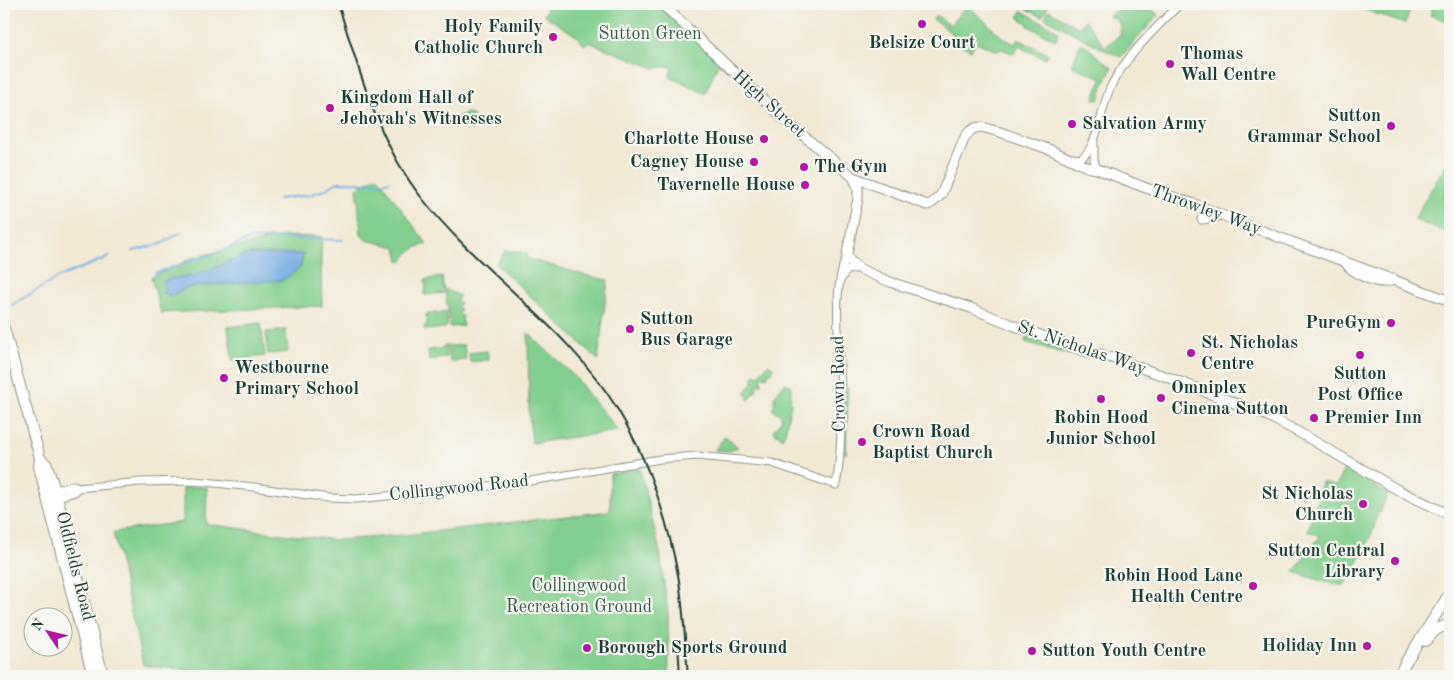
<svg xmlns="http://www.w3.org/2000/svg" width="1454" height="680" font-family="'Old Standard TT',serif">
	<rect width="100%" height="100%" fill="#f6f6f2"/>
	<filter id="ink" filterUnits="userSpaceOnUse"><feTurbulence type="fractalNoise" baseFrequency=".02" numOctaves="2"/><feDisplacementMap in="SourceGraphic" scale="10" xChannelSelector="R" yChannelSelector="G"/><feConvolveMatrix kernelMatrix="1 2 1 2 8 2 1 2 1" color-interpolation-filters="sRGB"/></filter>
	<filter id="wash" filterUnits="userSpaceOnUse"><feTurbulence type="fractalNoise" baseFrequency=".0096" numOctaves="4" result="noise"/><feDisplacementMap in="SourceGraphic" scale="20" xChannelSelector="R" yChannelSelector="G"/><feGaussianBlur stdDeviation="1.12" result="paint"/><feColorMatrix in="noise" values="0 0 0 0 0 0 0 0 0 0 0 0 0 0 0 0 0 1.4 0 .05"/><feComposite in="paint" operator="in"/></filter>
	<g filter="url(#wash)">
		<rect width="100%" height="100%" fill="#f2e9d5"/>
		<!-- green -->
		<path fill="#82cf8d" stroke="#508660" d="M 549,4 L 662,4 L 720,60 L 705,94 L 670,76 L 672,68 L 670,66 L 655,68 L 588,42 L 584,45 L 578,37 L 544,15 Z
			M 1018,4 L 1039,4 L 1048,7 L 1042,17 Z
			M 1125,4 L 1132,4 L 1137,7 L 1140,4 L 1146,4 L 1158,15 L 1121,57 L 1103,49 L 1045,18 L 1049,10 L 1079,28 L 1085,20 L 1105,47 L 1121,34 L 1119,30 L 1120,25 L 1116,19 L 1109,16 Z
			M 1365,4 L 1412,4 L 1405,24 L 1362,9 Z
			M 1434,4 L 1444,4 L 1450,6 L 1450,22 L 1430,15 Z
			M 967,5 L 1002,37 L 1015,44 L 1018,39 L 1048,54 L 1045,59 L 1018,46 L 1014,54 L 1002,49 L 997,51 L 976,42 L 971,50 L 950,40 L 954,35 L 933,19 L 936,15 L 950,25 Z
			M 1022,11 L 1058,31 L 1056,40 L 1028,26 L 1027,23 L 1018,17 Z
			M 1081,42 L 1112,68 L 1104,84 L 1099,100 L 1094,99 L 1102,78 L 1072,66 Z
			M 466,113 L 474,116 L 469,129 L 448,121 Z
			M 1448,161 L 1450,162 L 1450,234 L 1415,220 L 1419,210 Z
			M 377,176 L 427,244 C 415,247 408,251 402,262 L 399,261 L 396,247 L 366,240 L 361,235 L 357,188 Z
			M 284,236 L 322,237 L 321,255 L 322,306 L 161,313 L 151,277 L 195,257 Z
			M 506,250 L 527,253 L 526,258 L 584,275 L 608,280 L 598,360 L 496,264 Z
			M 442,277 L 444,293 L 424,295 L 424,291 L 426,291 L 425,280 Z
			M 445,289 L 460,296 L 457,300 L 460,303 L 458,306 L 461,310 L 458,313 L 462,316 L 463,326 L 450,327 Z
			M 446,312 L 447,325 L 445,328 L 425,330 L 424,326 L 427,326 L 426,314 Z
			M 261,323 L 265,356 L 232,360 L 228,327 Z
			M 286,330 L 288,352 L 268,354 L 266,332 Z
			M 528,333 L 575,377 L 618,431 L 532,443 L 529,415 Z
			M 1026,337 L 1070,352 L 1069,355 L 1025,342 Z
			M 446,345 L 447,357 L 429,361 L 428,350 L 443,348 L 443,346 Z
			M 464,345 L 466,360 L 450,362 L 448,346 Z
			M 487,351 L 489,360 L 470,362 L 469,353 Z
			M 768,364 L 774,368 L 772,372 L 768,373 L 768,376 L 761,377 L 762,384 L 757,385 L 757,389 L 749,400 L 747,399 L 749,396 L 745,393 L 754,381 L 752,378 L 755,374 L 758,376 Z
			M 785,383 L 791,385 L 791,398 L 790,398 L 791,402 L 785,433 L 782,438 L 773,431 L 782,419 L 780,414 L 772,409 L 775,404 L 773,402 L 776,398 L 773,398 Z
			M 845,388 L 848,388 L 846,454 L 844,452 Z
			M 725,436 L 738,447 L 730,451 L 715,450 Z
			M 1345,466 L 1388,495 L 1382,507 L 1381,512 L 1377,516 C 1375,520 1375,523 1374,527 C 1372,536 1349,583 1343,586 L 1325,582 L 1294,572 L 1320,536 L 1308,531 L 1322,482 L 1336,486 Z
			M 640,469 L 660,552 L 668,613 L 669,676 L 230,676 L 143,665 L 113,532 L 183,522 L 183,487 L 207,487 L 206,524 L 274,533 L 337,540 L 404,535 L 610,511 L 610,474 Z"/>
		<!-- water -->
		<path fill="#75ace3" stroke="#4a748c" d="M 248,254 L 303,254 L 301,267 L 283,280 L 199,286 L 185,288 L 171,296 L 164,293 L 164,281 L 171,278 L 193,276 Z"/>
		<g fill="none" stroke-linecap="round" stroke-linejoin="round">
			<!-- stream -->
			<path stroke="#75ace3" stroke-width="2" d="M 278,199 L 309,195 L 324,190 L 338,182 L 379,183 L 390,181
				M 133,251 L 161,244 L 181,232
				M 155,273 L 213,254 L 251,239 L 285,238 L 343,240
				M 12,305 L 59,277 L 109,257"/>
		</g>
	</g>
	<g filter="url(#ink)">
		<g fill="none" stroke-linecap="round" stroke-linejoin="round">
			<defs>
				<path id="minor" d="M 1094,143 L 1094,160 L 1097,169
					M 1072,158 L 1080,159 C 1099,148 1101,105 1111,86 C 1125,57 1157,27 1180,4
					M 842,278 C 846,269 850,268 860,269
					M 52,491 L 74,485 L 77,488 L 141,482 L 195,481 L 254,487 L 328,498 L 356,499 L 519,483 L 660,459 L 697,456 L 772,463 L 836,485 C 843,446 841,405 840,365 C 838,328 833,290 847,254
					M 54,498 L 75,492 L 77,488"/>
				<path id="major" d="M 662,4 L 786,121 L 853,177 L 927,205 L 932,203 L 941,195 L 965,137 L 970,131 L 975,128 L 981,127 L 1000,132 L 1051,150 L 1087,167 L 1097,169 L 1146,188 L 1197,205 L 1249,226 L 1450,301
					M 853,177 L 858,187 L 858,198 L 847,254 L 849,260 L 860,269 L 890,282 L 971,308 L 1015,326 L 1087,352 L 1100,354 L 1170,378 L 1268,416 L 1300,433 L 1398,490 L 1450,515
					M 1202,219 L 1214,217 L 1220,215
					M 1347,265 C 1357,275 1381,288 1394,279"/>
				<path id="highway" d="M 4,328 L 40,458 L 39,467 L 93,676
					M 40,458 L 47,465 L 57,497 L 103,676
					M 1425,641 L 1437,629 L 1450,624
					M 1399,676 L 1405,663 L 1450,593"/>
			</defs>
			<!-- minor casing -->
			<use href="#minor" stroke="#889384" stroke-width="9"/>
			<!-- major casing -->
			<use href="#major" stroke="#889384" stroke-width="11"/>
			<!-- highway casing -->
			<use href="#highway" stroke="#889384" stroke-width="12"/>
			<!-- minor -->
			<use href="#minor" stroke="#fff" stroke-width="7"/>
			<!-- major -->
			<use href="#major" stroke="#fff" stroke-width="9"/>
			<!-- highway -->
			<use href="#highway" stroke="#fff" stroke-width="10"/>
			<!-- rail -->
			<path stroke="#1f3d34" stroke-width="2" d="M 338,4 C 360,71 377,141 421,197 C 480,273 568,327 618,410 C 648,460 667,517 678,575 C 684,608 685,643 688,676
				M 678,644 L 680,676"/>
		</g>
	</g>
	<!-- markers -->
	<g fill="#b5179e" stroke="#f6f6f2" stroke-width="2">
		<circle cx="922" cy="24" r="5"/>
		<circle cx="553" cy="37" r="5"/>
		<circle cx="1170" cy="64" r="5"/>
		<circle cx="330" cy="108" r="5"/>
		<circle cx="1072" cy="124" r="5"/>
		<circle cx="1391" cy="126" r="5"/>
		<circle cx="764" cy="139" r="5"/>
		<circle cx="754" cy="162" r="5"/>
		<circle cx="804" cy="167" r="5"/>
		<circle cx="805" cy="185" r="5"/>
		<circle cx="1391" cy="323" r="5"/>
		<circle cx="630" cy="329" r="5"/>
		<circle cx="1191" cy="353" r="5"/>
		<circle cx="1360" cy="355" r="5"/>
		<circle cx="224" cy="378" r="5"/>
		<circle cx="1161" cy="398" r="5"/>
		<circle cx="1101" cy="399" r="5"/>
		<circle cx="1314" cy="418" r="5"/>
		<circle cx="862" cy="442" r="5"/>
		<circle cx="1363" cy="504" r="5"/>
		<circle cx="1395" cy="561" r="5"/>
		<circle cx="1253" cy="586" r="5"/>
		<circle cx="1367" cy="646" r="5"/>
		<circle cx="587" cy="648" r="5"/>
		<circle cx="1032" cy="651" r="5"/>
	</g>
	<g text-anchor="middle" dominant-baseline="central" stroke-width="4.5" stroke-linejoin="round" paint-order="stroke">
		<!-- poi labels -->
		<g font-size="18" font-weight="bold" fill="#1f3d34" stroke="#f6f6f2" text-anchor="start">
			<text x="543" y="27" text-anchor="end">Holy Family<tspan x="543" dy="21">Catholic Church</tspan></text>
			<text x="922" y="43" text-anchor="middle">Belsize Court</text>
			<text x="1180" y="54">Thomas<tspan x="1180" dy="21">Wall Centre</tspan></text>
			<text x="340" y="98">Kingdom Hall of<tspan x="340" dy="21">Jehovah's Witnesses</tspan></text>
			<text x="1381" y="116" text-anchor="end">Sutton<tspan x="1381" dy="21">Grammar School</tspan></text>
			<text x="1082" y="124">Salvation Army</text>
			<text x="754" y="139" text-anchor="end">Charlotte House</text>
			<text x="744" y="162" text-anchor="end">Cagney House</text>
			<text x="814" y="167">The Gym</text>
			<text x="795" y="185" text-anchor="end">Tavernelle House</text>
			<text x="640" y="319">Sutton<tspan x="640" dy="21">Bus Garage</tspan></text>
			<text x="1381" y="323" text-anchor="end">PureGym</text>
			<text x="1201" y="343">St. Nicholas<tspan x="1201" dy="21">Centre</tspan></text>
			<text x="234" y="368">Westbourne<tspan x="234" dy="21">Primary School</tspan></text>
			<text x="1360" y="374" text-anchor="middle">Sutton<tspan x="1360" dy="21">Post Office</tspan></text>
			<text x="1171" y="388">Omniplex<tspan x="1171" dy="21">Cinema Sutton</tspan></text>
			<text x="1101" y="418" text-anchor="middle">Robin Hood<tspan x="1101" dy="21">Junior School</tspan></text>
			<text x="1324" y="418">Premier Inn</text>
			<text x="872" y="432">Crown Road<tspan x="872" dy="21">Baptist Church</tspan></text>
			<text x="1353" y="494" text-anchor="end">St Nicholas<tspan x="1353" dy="21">Church</tspan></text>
			<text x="1385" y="551" text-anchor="end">Sutton Central<tspan x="1385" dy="21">Library</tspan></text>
			<text x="1243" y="576" text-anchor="end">Robin Hood Lane<tspan x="1243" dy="21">Health Centre</tspan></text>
			<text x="1357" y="646" text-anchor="end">Holiday Inn</text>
			<text x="597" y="648">Borough Sports Ground</text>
			<text x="1042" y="651">Sutton Youth Centre</text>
		</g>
		<!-- park labels -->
		<g font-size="18" fill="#335a46" stroke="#f6f6f2">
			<text x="650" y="34">Sutton Green</text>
			<text x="579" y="586">Collingwood<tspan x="579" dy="21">Recreation Ground</tspan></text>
		</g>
		<!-- street labels -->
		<g font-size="18" fill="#1f3d34" stroke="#f6f6f2">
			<text transform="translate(769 104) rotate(42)">High Street</text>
			<text transform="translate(1206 210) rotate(20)">Throwley Way</text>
			<text transform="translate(1082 348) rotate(19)">St. Nicholas Way</text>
			<text transform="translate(839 384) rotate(-91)">Crown Road</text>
			<text transform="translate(459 488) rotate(-6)">Collingwood Road</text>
			<text transform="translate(75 566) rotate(76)">Oldfields Road</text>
		</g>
	</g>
	<!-- margin -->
	<rect width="1454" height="680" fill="none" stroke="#f6f6f2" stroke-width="20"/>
	<!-- north arrow -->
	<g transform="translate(48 632) rotate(305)"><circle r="24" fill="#f6f6f2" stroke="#a0aca6"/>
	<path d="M0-4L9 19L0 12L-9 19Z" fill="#b5179e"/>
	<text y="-8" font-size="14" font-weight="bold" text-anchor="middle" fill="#1f3d34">N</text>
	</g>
</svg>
